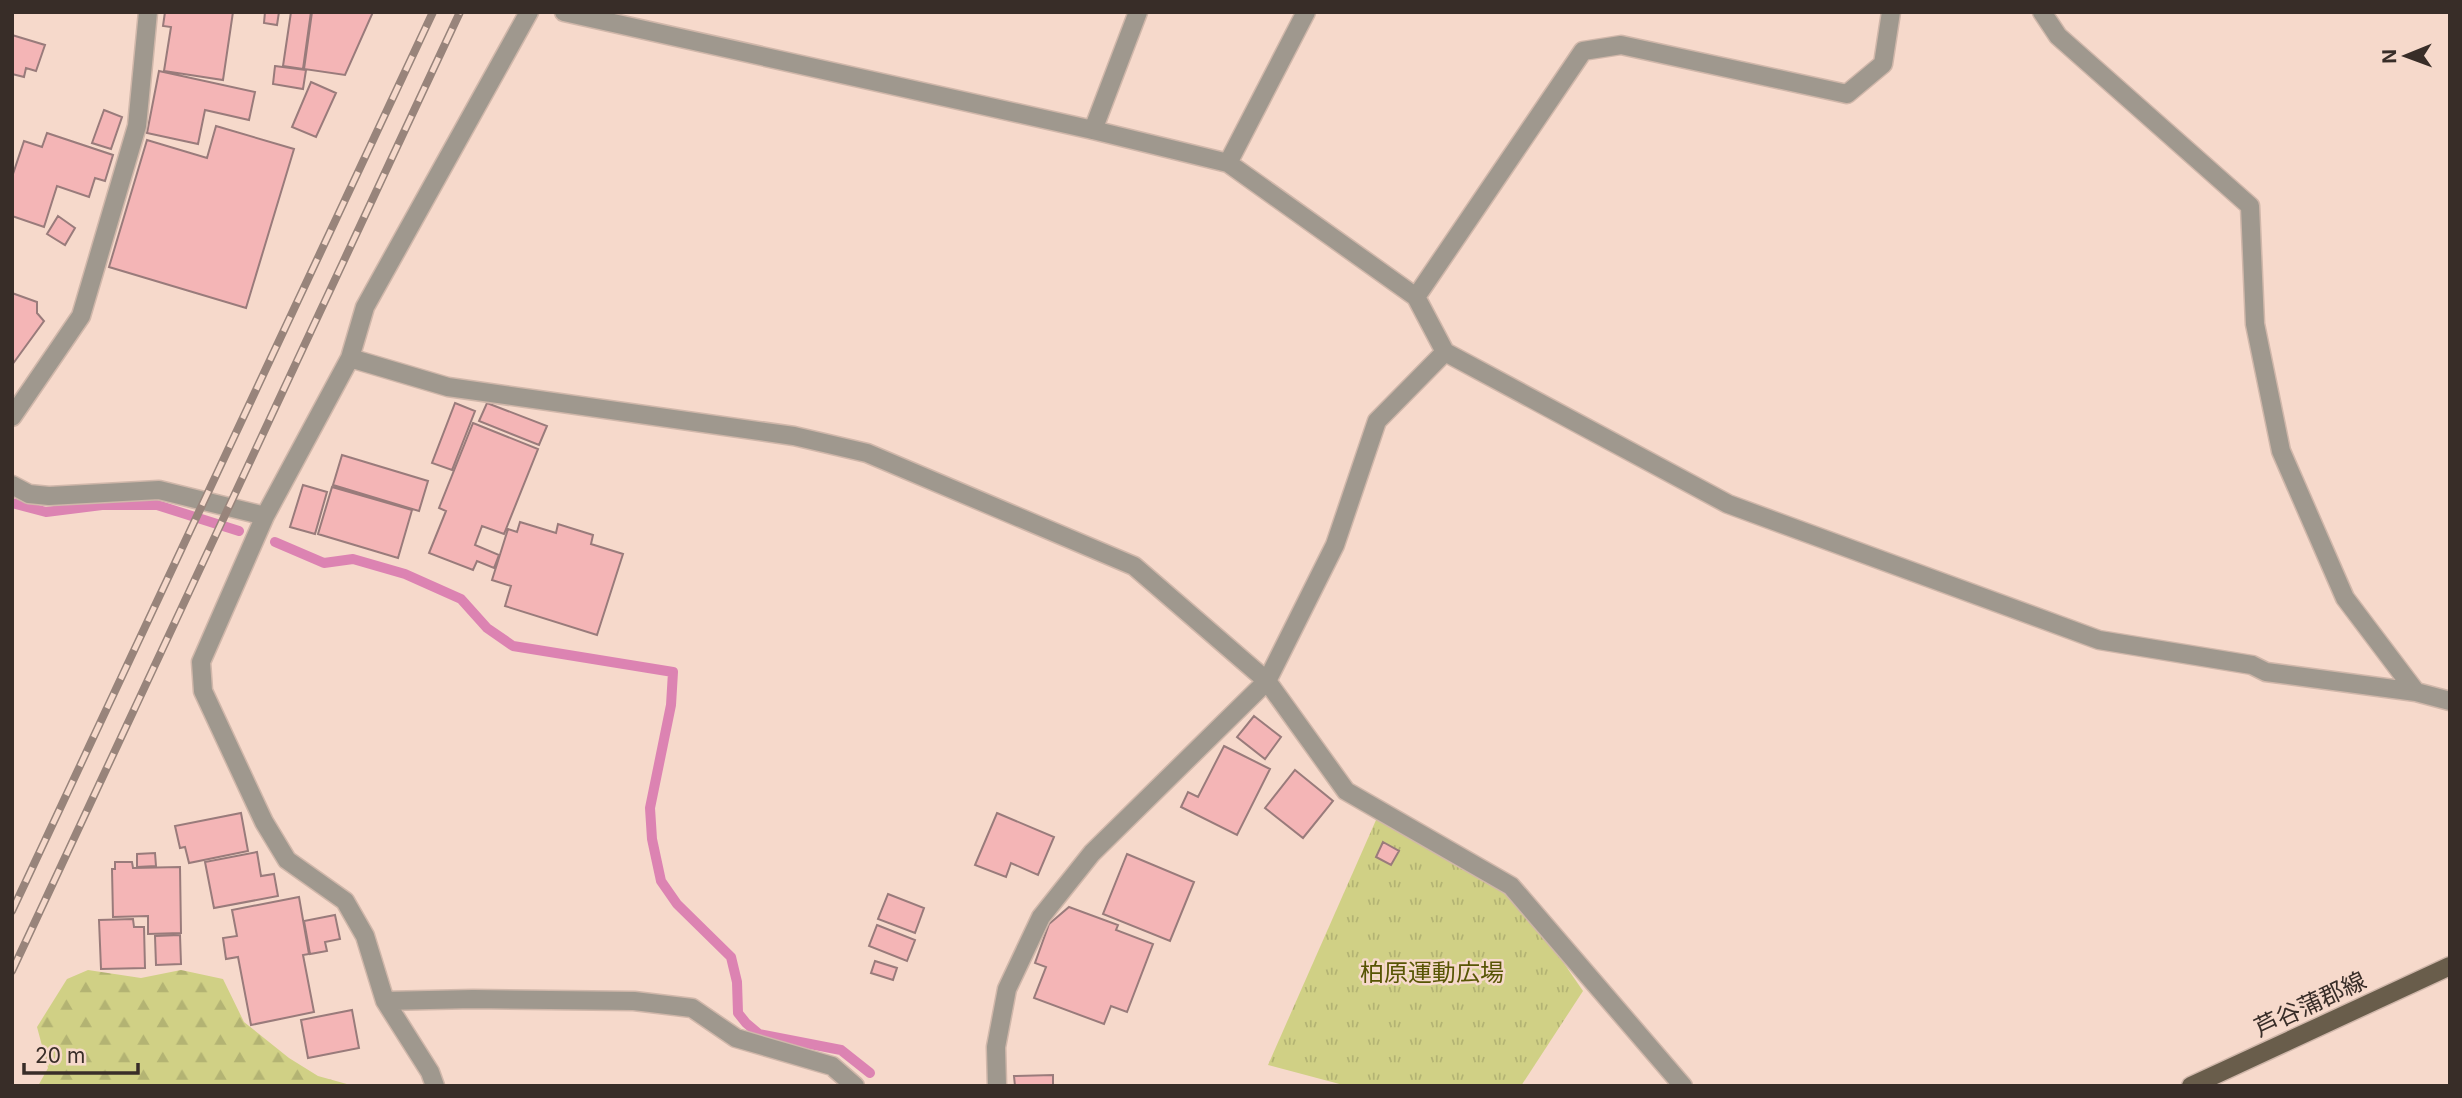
<svg xmlns="http://www.w3.org/2000/svg" width="2462" height="1098" font-family="Inter,'Noto Sans JP',sans-serif">
	<defs>
		<pattern id="forest-firs" width="22" height="20" patternUnits="userSpaceOnUse" patternTransform="scale(1.75)"><rect width="22" height="20" fill="#d0d085"/><path d="M5 1l3.5 6h-7zM16 11l3.5 6h-7z" fill="#b3b373"/></pattern>
		<pattern id="park-tufts" width="24" height="20" patternUnits="userSpaceOnUse" patternTransform="scale(1.75)"><rect width="24" height="20" fill="#d0d085"/><path d="M3 7l-1-3M5 7V3M7 7l1-3M15 17l-1-3M17 17v-4M19 17l1-3" fill="none" stroke="#b3b373"/></pattern>
	</defs>
	<rect width="100%" height="100%" fill="#f6d9cb"/>
	<!-- forest -->
	<path fill="url(#forest-firs)" d="M 88,970 L 141,978 L 181,970 L 223,979 L 244,1022 L 289,1058 L 318,1076 L 354,1086 L 38,1086 L 48,1068 L 37,1027 L 67,979 Z"/>
	<!-- park -->
	<path fill="url(#park-tufts)" d="M 1380,811 L 1511,886 L 1583,991 L 1521,1086 L 1347,1086 L 1268,1065 Z"/>
	<g fill="none" stroke-linecap="round" stroke-linejoin="round">
		<!-- stream -->
		<path stroke="#dc83b2" stroke-width="10" d="M 12,503 L 46,512 L 102,505 L 157,505 L 239,531
			M 275,542 L 324,563 L 353,559 L 405,574 L 461,599 L 487,628 L 513,646 L 673,672 L 671,705 L 650,808 L 652,839 L 661,881 L 677,904 L 731,957 L 737,982 L 738,1013 L 746,1023 L 759,1034 L 841,1050 L 870,1073"/>
	</g>
	<!-- building -->
	<path fill="#f4b5b6" stroke="#997b7b" stroke-width="2" d="M 165,12 L 233,12 L 223,80 L 164,71 L 171,27 L 163,26 Z
		M 265,12 L 279,12 L 277,25 L 264,23 Z
		M 291,12 L 311,12 L 303,69 L 283,66 Z
		M 312,12 L 373,12 L 345,75 L 304,69 Z
		M 12,35 L 45,45 L 36,71 L 26,68 L 24,77 L 12,74 Z
		M 275,66 L 306,70 L 303,89 L 273,84 Z
		M 159,71 L 255,92 L 249,120 L 205,110 L 198,144 L 147,133 Z
		M 311,82 L 336,93 L 316,137 L 292,127 Z
		M 104,110 L 122,117 L 111,149 L 92,143 Z
		M 216,126 L 294,149 L 246,308 L 109,267 L 147,140 L 207,158 Z
		M 47,133 L 113,155 L 105,181 L 95,178 L 89,197 L 57,186 L 44,227 L 12,216 L 12,177 L 24,141 L 42,147 Z
		M 58,216 L 75,228 L 65,245 L 47,234 Z
		M 12,293 L 37,302 L 37,313 L 44,321 L 12,365 Z
		M 455,403 L 475,411 L 452,470 L 432,463 Z
		M 487,403 L 547,426 L 539,445 L 479,421 Z
		M 473,423 L 538,449 L 504,534 L 482,526 L 475,545 L 499,555 L 494,568 L 477,561 L 473,570 L 429,553 L 446,511 L 439,508 Z
		M 342,455 L 428,481 L 419,511 L 333,485 Z
		M 303,485 L 327,492 L 315,534 L 290,527 Z
		M 332,487 L 412,510 L 398,558 L 318,534 Z
		M 520,522 L 556,533 L 558,524 L 593,535 L 591,544 L 623,554 L 597,635 L 505,606 L 511,586 L 492,580 L 508,529 L 517,532 Z
		M 1254,716 L 1281,737 L 1265,759 L 1237,737 Z
		M 1224,746 L 1270,769 L 1237,835 L 1181,807 L 1188,792 L 1198,797 Z
		M 1295,770 L 1333,801 L 1303,838 L 1265,808 Z
		M 241,813 L 248,851 L 189,863 L 185,847 L 180,848 L 175,826 Z
		M 997,813 L 1054,837 L 1038,875 L 1011,863 L 1006,877 L 975,865 Z
		M 1383,842 L 1399,851 L 1391,865 L 1376,857 Z
		M 257,852 L 261,876 L 274,874 L 278,896 L 214,908 L 205,862 Z
		M 155,853 L 156,866 L 137,867 L 137,854 Z
		M 1127,854 L 1194,882 L 1170,941 L 1103,914 Z
		M 115,862 L 132,862 L 133,868 L 180,867 L 181,933 L 148,934 L 148,916 L 113,917 L 112,869 L 115,869 Z
		M 888,894 L 924,908 L 915,933 L 878,919 Z
		M 299,897 L 309,954 L 303,955 L 314,1012 L 251,1025 L 238,957 L 226,959 L 223,938 L 237,936 L 232,910 Z
		M 1069,907 L 1118,925 L 1116,930 L 1153,944 L 1127,1012 L 1111,1006 L 1104,1024 L 1034,998 L 1046,967 L 1035,963 L 1049,924 Z
		M 335,915 L 340,939 L 325,942 L 327,951 L 310,954 L 304,921 Z
		M 133,919 L 134,927 L 144,927 L 145,968 L 101,969 L 99,920 Z
		M 877,925 L 915,940 L 907,961 L 869,946 Z
		M 180,935 L 181,964 L 156,965 L 155,936 Z
		M 875,961 L 897,968 L 893,980 L 871,973 Z
		M 352,1010 L 359,1048 L 308,1058 L 301,1020 Z
		M 1053,1075 L 1053,1086 L 1015,1086 L 1014,1076 Z"/>
	<g fill="none" stroke-linecap="round" stroke-linejoin="round">
		<defs>
			<path id="minor" d="M 564,12 L 1093,130 L 1228,163 L 1416,297 L 1445,352 L 1728,504 L 2099,640 L 2252,665 L 2266,672 L 2416,692 L 2450,701
				M 2042,12 L 2058,36 L 2250,206 L 2255,324 L 2281,451 L 2345,598 L 2416,692
				M 1093,130 L 1138,12
				M 1228,163 L 1306,12
				M 1416,297 L 1583,51 L 1621,45 L 1847,94 L 1883,64 L 1891,12
				M 350,358 L 448,387 L 794,436 L 867,453 L 1134,566 L 1267,681 L 1346,791 L 1511,886 L 1683,1086
				M 12,417 L 81,316 L 137,126 L 148,12
				M 12,485 L 29,494 L 49,496 L 159,490 L 265,516
				M 385,1001 L 473,999 L 634,1001 L 692,1008 L 736,1038 L 832,1066 L 855,1086
				M 435,1086 L 430,1072 L 385,1001 L 365,936 L 345,901 L 287,860 L 264,822 L 203,691 L 201,662 L 265,516 L 350,358 L 365,307 L 529,12
				M 997,1086 L 996,1047 L 1007,989 L 1041,917 L 1092,853 L 1267,681 L 1335,545 L 1377,421 L 1445,352"/>
			<path id="major" d="M 2191,1086 L 2450,966"/>
		</defs>
		<!-- minor casing -->
		<use href="#minor" stroke="#d0b7aa" stroke-width="21"/>
		<!-- major casing -->
		<use href="#major" stroke="#d0b7aa" stroke-width="21"/>
		<!-- minor -->
		<use href="#minor" stroke="#9f988e" stroke-width="18"/>
		<!-- major -->
		<use href="#major" stroke="#695d4b" stroke-width="18"/>
		<defs>
			<path id="rail" d="M 12,911 L 433,12
				M 12,971 L 460,12"/>
		</defs>
		<!-- rail casing -->
		<use href="#rail" stroke="#98847b" stroke-width="8"/>
		<!-- rail -->
		<use href="#rail" stroke="#f6d9cb" stroke-width="5" stroke-dasharray="16" stroke-linecap="butt"/>
	</g>
	<g text-anchor="middle" dominant-baseline="central" stroke-width="5" stroke-linejoin="round" paint-order="stroke">
		<!-- park labels -->
		<g font-size="24" fill="#575504" stroke="#f6d9cb">
			<text x="1432" y="972">柏原運動広場</text>
		</g>
		<!-- street labels -->
		<g font-size="24" fill="#382d28" stroke="#f6d9cb">
			<text transform="translate(2310 1004) rotate(-25)">芦谷蒲郡線</text>
		</g>
	</g>
	<!-- border -->
	<rect width="2462" height="1098" fill="none" stroke="#382d28" stroke-width="28"/>
	<!-- north arrow -->
	<g transform="translate(2406 56) rotate(269)" stroke="#f6d9cb" stroke-width="5" paint-order="stroke">
	<path d="M0-5L12 26L0 18L-12 26Z" fill="#382d28"/>
	<text y="-10" font-size="19" font-weight="bold" text-anchor="middle" fill="#382d28">N</text>
	</g>
	<!-- scale -->
	<path d="M24 1063v10h114v-10" fill="none" stroke="#382d28" stroke-width="3.5"/>
	<text x="35" y="1063" font-size="21" fill="#382d28" stroke="#f6d9cb" stroke-width="5" paint-order="stroke">20 m</text>
</svg>
